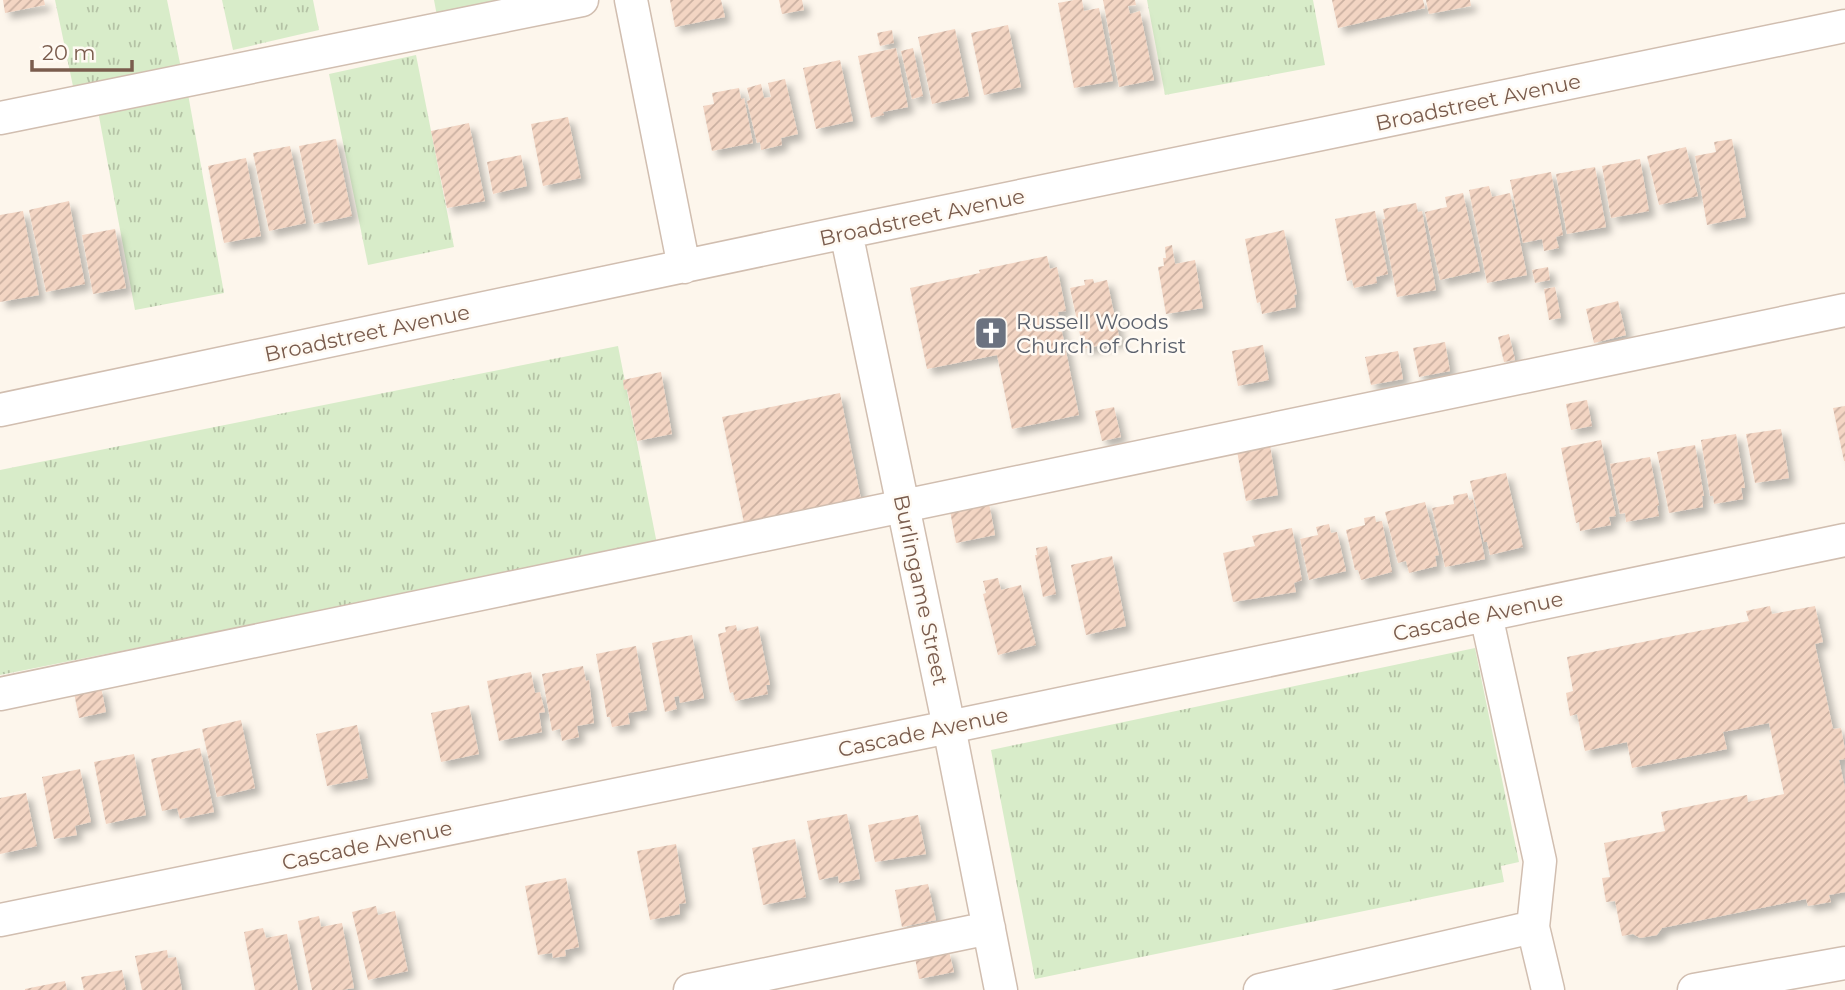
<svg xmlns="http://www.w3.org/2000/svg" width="1845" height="990" font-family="Montserrat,sans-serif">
	<defs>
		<pattern id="grass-tufts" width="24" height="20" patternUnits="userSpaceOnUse" patternTransform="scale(1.75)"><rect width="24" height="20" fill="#d8ecc9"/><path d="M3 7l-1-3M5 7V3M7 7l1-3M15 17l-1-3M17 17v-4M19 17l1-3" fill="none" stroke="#b4c2a5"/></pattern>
		<pattern id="building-hatch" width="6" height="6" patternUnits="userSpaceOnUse" patternTransform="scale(1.75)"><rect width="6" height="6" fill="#f3d5c3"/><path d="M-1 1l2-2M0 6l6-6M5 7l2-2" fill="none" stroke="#cab0a1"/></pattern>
		<filter id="shadow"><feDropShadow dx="6" dy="6" stdDeviation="3.5" flood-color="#0004"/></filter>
	</defs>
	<rect width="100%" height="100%" fill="#fdf6ec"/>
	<!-- grass -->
	<path fill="url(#grass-tufts)" d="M 55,0 L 167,0 L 181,68 L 74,91 Z
		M 222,0 L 313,0 L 319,30 L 233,50 Z
		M 434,0 L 517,0 L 437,16 Z
		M 1147,0 L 1313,0 L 1325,65 L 1165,95 Z
		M 416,55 L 454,247 L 368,265 L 329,74 Z
		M 188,94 L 224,293 L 135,310 L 98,111 Z
		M 618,346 L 657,544 L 0,675 L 0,470 Z
		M 1475,648 L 1519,862 L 1501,866 L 1504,882 L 1035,979 L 991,750 Z"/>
	<!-- building -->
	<path fill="url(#building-hatch)" filter="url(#shadow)" d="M 3,0 L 44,0 L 45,5 L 5,13 Z
		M 670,0 L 721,0 L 725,17 L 675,27 Z
		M 779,0 L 802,0 L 804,10 L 782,14 Z
		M 1074,0 L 1082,0 L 1084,11 L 1099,8 L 1113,81 L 1074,88 L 1058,3 Z
		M 1103,0 L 1135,0 L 1136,5 L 1128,6 L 1130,14 L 1140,11 L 1154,80 L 1119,87 Z
		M 1332,0 L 1423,0 L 1425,8 L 1338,28 Z
		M 1426,0 L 1470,0 L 1471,6 L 1429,14 Z
		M 1008,25 L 1021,87 L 984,95 L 971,33 Z
		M 955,29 L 969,96 L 932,104 L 918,37 Z
		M 892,30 L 894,43 L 880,46 L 877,33 Z
		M 896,48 L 908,107 L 883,112 L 884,115 L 871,118 L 858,56 Z
		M 913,48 L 923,96 L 912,99 L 901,51 Z
		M 840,60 L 853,121 L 816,129 L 803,68 Z
		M 785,79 L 798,134 L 781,138 L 782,145 L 761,150 L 760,142 L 757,143 L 747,101 L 750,100 L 747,88 L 761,84 L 764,98 L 771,97 L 768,83 Z
		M 739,88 L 741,99 L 744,98 L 753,143 L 712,151 L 703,106 L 714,104 L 712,93 Z
		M 568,117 L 581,178 L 543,186 L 531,124 Z
		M 469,123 L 485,201 L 447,208 L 431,131 Z
		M 336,139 L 352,216 L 314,224 L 299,146 Z
		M 1732,139 L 1746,217 L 1707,225 L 1695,156 L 1716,152 L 1714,142 Z
		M 290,146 L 306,223 L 269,231 L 253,153 Z
		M 1686,147 L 1698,196 L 1659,205 L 1647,156 Z
		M 521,155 L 527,186 L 493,194 L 487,162 Z
		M 246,158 L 261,236 L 224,243 L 208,166 Z
		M 1640,159 L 1649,211 L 1611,218 L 1602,166 Z
		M 1595,167 L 1606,227 L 1567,234 L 1556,174 Z
		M 1551,172 L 1563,235 L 1556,237 L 1559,248 L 1544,251 L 1542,239 L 1523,243 L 1510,180 Z
		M 1489,186 L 1492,197 L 1510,193 L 1527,275 L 1487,283 L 1469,190 Z
		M 1463,193 L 1480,271 L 1440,280 L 1425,212 L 1447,207 L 1445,197 Z
		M 69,201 L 85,284 L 46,292 L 29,210 Z
		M 1416,203 L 1418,212 L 1422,211 L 1436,290 L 1397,297 L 1382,219 L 1385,219 L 1383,209 Z
		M 23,211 L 39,295 L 0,302 L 0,215 Z
		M 1375,211 L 1388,274 L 1376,277 L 1377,283 L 1354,288 L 1352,280 L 1347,281 L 1335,219 Z
		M 115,229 L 126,288 L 93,294 L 82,235 Z
		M 1284,230 L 1297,294 L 1294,295 L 1296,307 L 1262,314 L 1260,302 L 1257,303 L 1245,239 Z
		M 1172,245 L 1175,264 L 1195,260 L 1203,308 L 1166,314 L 1158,267 L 1164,266 L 1163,258 L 1166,258 L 1165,247 Z
		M 1047,256 L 1050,269 L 1057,267 L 1066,311 L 1058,312 L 1079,415 L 1012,429 L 997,355 L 927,369 L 910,288 L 980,273 L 979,270 Z
		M 1548,267 L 1550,280 L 1535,283 L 1532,270 Z
		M 1093,279 L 1094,283 L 1107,280 L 1120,341 L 1083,349 L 1070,288 L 1085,285 L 1084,280 Z
		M 1555,287 L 1561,318 L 1549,320 L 1544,289 Z
		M 1618,301 L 1626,335 L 1594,343 L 1586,309 Z
		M 1509,334 L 1515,360 L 1504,362 L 1498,337 Z
		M 1445,342 L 1450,371 L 1419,377 L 1413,348 Z
		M 1263,345 L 1269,380 L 1238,386 L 1232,351 Z
		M 1398,351 L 1403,379 L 1371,385 L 1365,357 Z
		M 661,372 L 672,434 L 637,441 L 627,389 L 624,390 L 623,380 Z
		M 840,393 L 861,499 L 744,523 L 722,417 Z
		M 1587,400 L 1592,426 L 1571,430 L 1566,404 Z
		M 1845,406 L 1845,461 L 1844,461 L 1833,408 Z
		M 1114,407 L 1121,437 L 1102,441 L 1095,411 Z
		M 1781,429 L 1789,478 L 1755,483 L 1746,434 Z
		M 1736,434 L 1745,488 L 1741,488 L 1743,499 L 1714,504 L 1713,496 L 1710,496 L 1701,440 Z
		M 1601,440 L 1616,516 L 1609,517 L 1611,525 L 1580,531 L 1579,522 L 1576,523 L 1561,448 Z
		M 1270,445 L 1278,495 L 1246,501 L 1237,451 Z
		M 1695,445 L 1704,496 L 1702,496 L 1703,507 L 1669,513 L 1657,452 Z
		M 1650,457 L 1659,505 L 1657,506 L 1659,516 L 1626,522 L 1625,513 L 1620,514 L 1610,464 Z
		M 1506,473 L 1523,547 L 1490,555 L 1487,542 L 1484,542 L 1470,481 Z
		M 1467,493 L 1469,500 L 1473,499 L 1485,559 L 1445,567 L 1432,508 L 1454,504 L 1453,496 Z
		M 1425,502 L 1439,555 L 1435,556 L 1437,566 L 1409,573 L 1406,561 L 1398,563 L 1385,512 Z
		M 989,503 L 995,535 L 956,543 L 950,511 Z
		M 1375,516 L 1376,522 L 1382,521 L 1392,572 L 1361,580 L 1358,570 L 1355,570 L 1346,530 L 1365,525 L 1364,518 Z
		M 1329,524 L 1331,533 L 1337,532 L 1346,571 L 1309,580 L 1300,539 L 1318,535 L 1316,527 Z
		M 1292,528 L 1302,580 L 1294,583 L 1296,592 L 1233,602 L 1223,553 L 1255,546 L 1252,536 Z
		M 1047,546 L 1056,594 L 1043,597 L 1035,555 L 1037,555 L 1036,548 Z
		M 1112,556 L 1126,626 L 1086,635 L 1071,565 Z
		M 998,578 L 1001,590 L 1021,585 L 1036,645 L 998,655 L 983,594 L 986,593 L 983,581 Z
		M 1770,606 L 1772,614 L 1815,606 L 1823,642 L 1815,644 L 1833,729 L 1841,728 L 1845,750 L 1845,759 L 1839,760 L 1845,788 L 1845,892 L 1829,895 L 1831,902 L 1808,906 L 1806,899 L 1662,928 L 1657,935 L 1640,938 L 1633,934 L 1622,936 L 1615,901 L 1606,902 L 1602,878 L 1610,877 L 1604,843 L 1665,831 L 1661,812 L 1747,795 L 1748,802 L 1784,794 L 1769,723 L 1723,732 L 1727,749 L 1632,768 L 1627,742 L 1585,751 L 1577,714 L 1570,716 L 1566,693 L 1573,691 L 1567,657 L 1749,621 L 1746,611 Z
		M 736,625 L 737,631 L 758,626 L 770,685 L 766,685 L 768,694 L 735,701 L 733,692 L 730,693 L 718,634 L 726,632 L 725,627 Z
		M 692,635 L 704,698 L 680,703 L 679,696 L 674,697 L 677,709 L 665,712 L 652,643 Z
		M 636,646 L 647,710 L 628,713 L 630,724 L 612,727 L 610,717 L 607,717 L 596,654 Z
		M 583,666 L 586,681 L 589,680 L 594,723 L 577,726 L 579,737 L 562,741 L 560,729 L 552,731 L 542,674 Z
		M 531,672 L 535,693 L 540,692 L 545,712 L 539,713 L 542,732 L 499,741 L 487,681 Z
		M 101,687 L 106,712 L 79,718 L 74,693 Z
		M 469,705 L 479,754 L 441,762 L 431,713 Z
		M 241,720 L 255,788 L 217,797 L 202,729 Z
		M 357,725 L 368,778 L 327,786 L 316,734 Z
		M 200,748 L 214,812 L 180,819 L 177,808 L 162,811 L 151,759 Z
		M 134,754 L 146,815 L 106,824 L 94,762 Z
		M 80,769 L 91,822 L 75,826 L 77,835 L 54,839 L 42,777 Z
		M 26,793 L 37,846 L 0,854 L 0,798 Z
		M 847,814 L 860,879 L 839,883 L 838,876 L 819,880 L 807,821 Z
		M 918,815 L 926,854 L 875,862 L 868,825 Z
		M 795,839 L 806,897 L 763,905 L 752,848 Z
		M 676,844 L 686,903 L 679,904 L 680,914 L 650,920 L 637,851 Z
		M 566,878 L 579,947 L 565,950 L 566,956 L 553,958 L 552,953 L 538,955 L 525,886 Z
		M 928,884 L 936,920 L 902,927 L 895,890 Z
		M 376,906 L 378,915 L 395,911 L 408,971 L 368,980 L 352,912 Z
		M 319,916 L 321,927 L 342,923 L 354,988 L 342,990 L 312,990 L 298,921 Z
		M 263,928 L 266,938 L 287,934 L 298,990 L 255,990 L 244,932 Z
		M 167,950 L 168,958 L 176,957 L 182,990 L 142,990 L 135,956 Z
		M 949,951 L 954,972 L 919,979 L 915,958 Z
		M 122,970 L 126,990 L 84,990 L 81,977 Z
		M 65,981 L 67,990 L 25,990 L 25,989 Z"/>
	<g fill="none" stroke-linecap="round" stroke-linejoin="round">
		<defs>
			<path id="minor" d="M 631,0 L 684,267
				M 0,118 L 582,0
				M 846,232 L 949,727 L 1001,990
				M 0,410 L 846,232 L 1845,26
				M 1486,615 L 1540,861 L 1533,927 L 1548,990
				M 0,694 L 1845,310
				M 0,920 L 949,727 L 1845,540
				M 690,990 L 989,928
				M 1260,990 L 1533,927
				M 1694,990 L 1845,963"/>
		</defs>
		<!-- minor casing -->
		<use href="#minor" stroke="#d1beb0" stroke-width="35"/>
		<!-- minor -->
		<use href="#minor" stroke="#fff" stroke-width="32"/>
	</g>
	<!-- icons -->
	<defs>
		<symbol id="church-square" viewBox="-11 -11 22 22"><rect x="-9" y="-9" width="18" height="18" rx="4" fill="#6b7280" stroke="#fffaf3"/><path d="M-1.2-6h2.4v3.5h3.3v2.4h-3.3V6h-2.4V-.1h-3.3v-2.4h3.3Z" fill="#fff"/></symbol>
	</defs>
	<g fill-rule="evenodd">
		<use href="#church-square" x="972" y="314" width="38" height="38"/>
	</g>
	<g text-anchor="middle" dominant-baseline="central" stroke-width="5" stroke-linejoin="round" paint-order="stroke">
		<!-- street labels -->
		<g font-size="21" fill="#7a5c4d" stroke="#fffaf3">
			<text transform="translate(1478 102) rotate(-12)">Broadstreet Avenue</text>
			<text transform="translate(922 217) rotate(-12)">Broadstreet Avenue</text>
			<text transform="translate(367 333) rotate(-12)">Broadstreet Avenue</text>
			<text transform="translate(921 590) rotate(78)">Burlingame Street</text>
			<text transform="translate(1478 616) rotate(-12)">Cascade Avenue</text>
			<text transform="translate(923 732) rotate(-12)">Cascade Avenue</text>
			<text transform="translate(367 845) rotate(-12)">Cascade Avenue</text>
		</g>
		<!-- worship labels -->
		<g font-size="21" fill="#5b616d" stroke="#fffaf3" text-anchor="start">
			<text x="1016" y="321">Russell Woods<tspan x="1016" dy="24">Church of Christ</tspan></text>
		</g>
	</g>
	<!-- scale -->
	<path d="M32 60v10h100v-10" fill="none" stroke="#7a5c4d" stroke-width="3.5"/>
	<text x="42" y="60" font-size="21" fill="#7a5c4d" stroke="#fffaf3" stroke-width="5" paint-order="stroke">20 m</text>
</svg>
